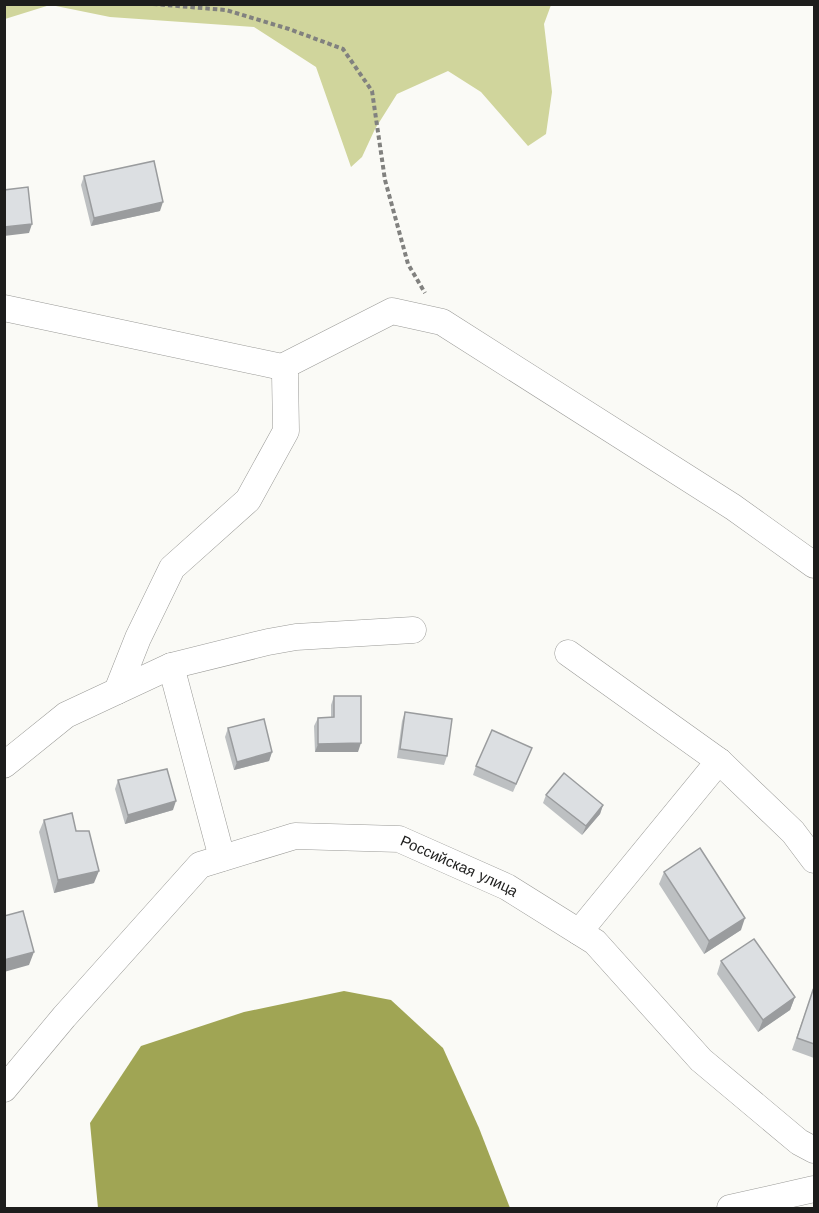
<svg xmlns="http://www.w3.org/2000/svg" width="819" height="1213" font-family="'Work Sans',sans-serif">
	<rect width="100%" height="100%" fill="#fafaf6"/>
	<!-- green -->
	<path fill="#d0d59c" d="M 5,4 L 50,4 L 50,5 L 5,19 Z
		M 51,5 L 551,5 L 544,24 L 552,92 L 546,134 L 528,146 L 481,92 L 448,71 L 397,94 L 375,129 L 362,157 L 351,167 L 316,67 L 254,27 L 110,17 Z"/>
	<!-- water -->
	<path fill="#a0a554" d="M 344,991 L 391,1000 L 443,1048 L 479,1128 L 510,1208 L 98,1208 L 90,1123 L 141,1046 L 244,1012 Z"/>
	<g fill="none" stroke-linecap="round" stroke-linejoin="round">
		<defs>
			<g id="minor">
				<path d="M 4,308 L 282,367 L 392,311 L 442,322 L 733,507 L 814,565"/>
				<path d="M 568,653 L 719,761 L 793,832 L 814,860"/>
				<path d="M 171,666 L 222,858"/>
				<path d="M 117,691 L 138,638 L 172,568 L 248,500 L 286,431 L 285,374 L 282,367"/>
				<path d="M 4,765 L 66,715 L 171,666 L 268,642 L 296,637 L 413,630"/>
				<path d="M 579,932 L 719,761"/>
				<path id="s1" d="M 4,1089 L 64,1017 L 200,865 L 295,836 L 399,839 L 507,887 L 595,942 L 701,1060 L 799,1142 L 814,1150"/>
				<path d="M 730,1208 L 814,1189"/>
			</g>
		</defs>
		<!-- minor casing -->
		<use href="#minor" stroke="#9a9a97" stroke-width="27"/>
		<!-- path -->
		<path stroke="#81817f" stroke-width="4" stroke-dasharray="4.5 3" stroke-linecap="butt" d="M 153,4 L 226,10 L 289,29 L 343,49 L 372,91 L 385,180 L 408,264 L 425,293"/>
		<!-- minor -->
		<use href="#minor" stroke="#fff" stroke-width="26"/>
	</g>
	<!-- wall -->
	<path fill="#bdc0c2" d="M 84,176 L 160,211 L 91,226 L 81,185 Z
		M 334,696 L 358,752 L 315,752 L 314,726 L 318,718 L 331,717 L 331,705 Z
		M 405,712 L 447,756 L 444,765 L 397,758 L 402,721 Z
		M 228,728 L 272,752 L 269,761 L 234,770 L 225,737 Z
		M 532,748 L 513,792 L 473,775 L 476,766 Z
		M 118,780 L 173,810 L 125,824 L 115,789 Z
		M 546,795 L 603,805 L 600,814 L 582,835 L 543,803 Z
		M 44,820 L 76,831 L 94,883 L 54,893 L 39,832 Z
		M 664,872 L 741,930 L 704,954 L 659,884 Z
		M 721,961 L 795,997 L 790,1010 L 758,1032 L 717,974 Z
		M 813,990 L 814,991 L 814,1058 L 792,1050 Z"/>
	<!-- shaded-wall -->
	<path fill="#9a9c9e" d="M 163,202 L 160,211 L 91,226 L 94,218 Z
		M 32,224 L 29,233 L 4,236 L 4,227 Z
		M 361,743 L 358,752 L 315,752 L 318,744 Z
		M 272,752 L 269,761 L 234,770 L 237,762 Z
		M 176,801 L 173,810 L 125,824 L 128,815 Z
		M 603,805 L 600,814 L 582,835 L 586,826 Z
		M 99,871 L 94,883 L 54,893 L 58,880 Z
		M 745,918 L 741,930 L 704,954 L 709,941 Z
		M 34,952 L 29,965 L 4,972 L 4,960 Z
		M 795,997 L 790,1010 L 758,1032 L 763,1020 Z"/>
	<!-- building -->
	<path fill="#dcdfe2" stroke="#9a9c9e" stroke-width="1.5" d="M 154,161 L 163,202 L 94,218 L 84,176 Z
		M 28,187 L 32,224 L 4,227 L 4,190 Z
		M 334,696 L 361,696 L 361,743 L 318,744 L 318,718 L 334,717 Z
		M 405,712 L 452,719 L 447,756 L 400,749 Z
		M 264,719 L 272,752 L 237,762 L 228,728 Z
		M 492,730 L 532,748 L 516,784 L 476,766 Z
		M 167,769 L 176,801 L 128,815 L 118,780 Z
		M 564,773 L 603,805 L 586,826 L 546,795 Z
		M 72,813 L 76,831 L 89,831 L 99,871 L 58,880 L 44,820 Z
		M 700,848 L 745,918 L 709,941 L 664,872 Z
		M 23,911 L 34,952 L 4,960 L 4,916 Z
		M 754,939 L 795,997 L 763,1020 L 721,961 Z
		M 813,990 L 814,991 L 814,1044 L 797,1038 Z"/>
	<g text-anchor="middle" dominant-baseline="central" stroke-width="4.5" stroke-linejoin="round" paint-order="stroke">
		<!-- street labels -->
		<g font-size="15" fill="#1d1d1c" stroke="#fafaf6">
			<text stroke="none"><textPath href="#s1" startOffset="567">Российская улица</textPath></text>
		</g>
	</g>
	<!-- border -->
	<rect width="819" height="1213" fill="none" stroke="#1d1d1c" stroke-width="12"/>
</svg>
